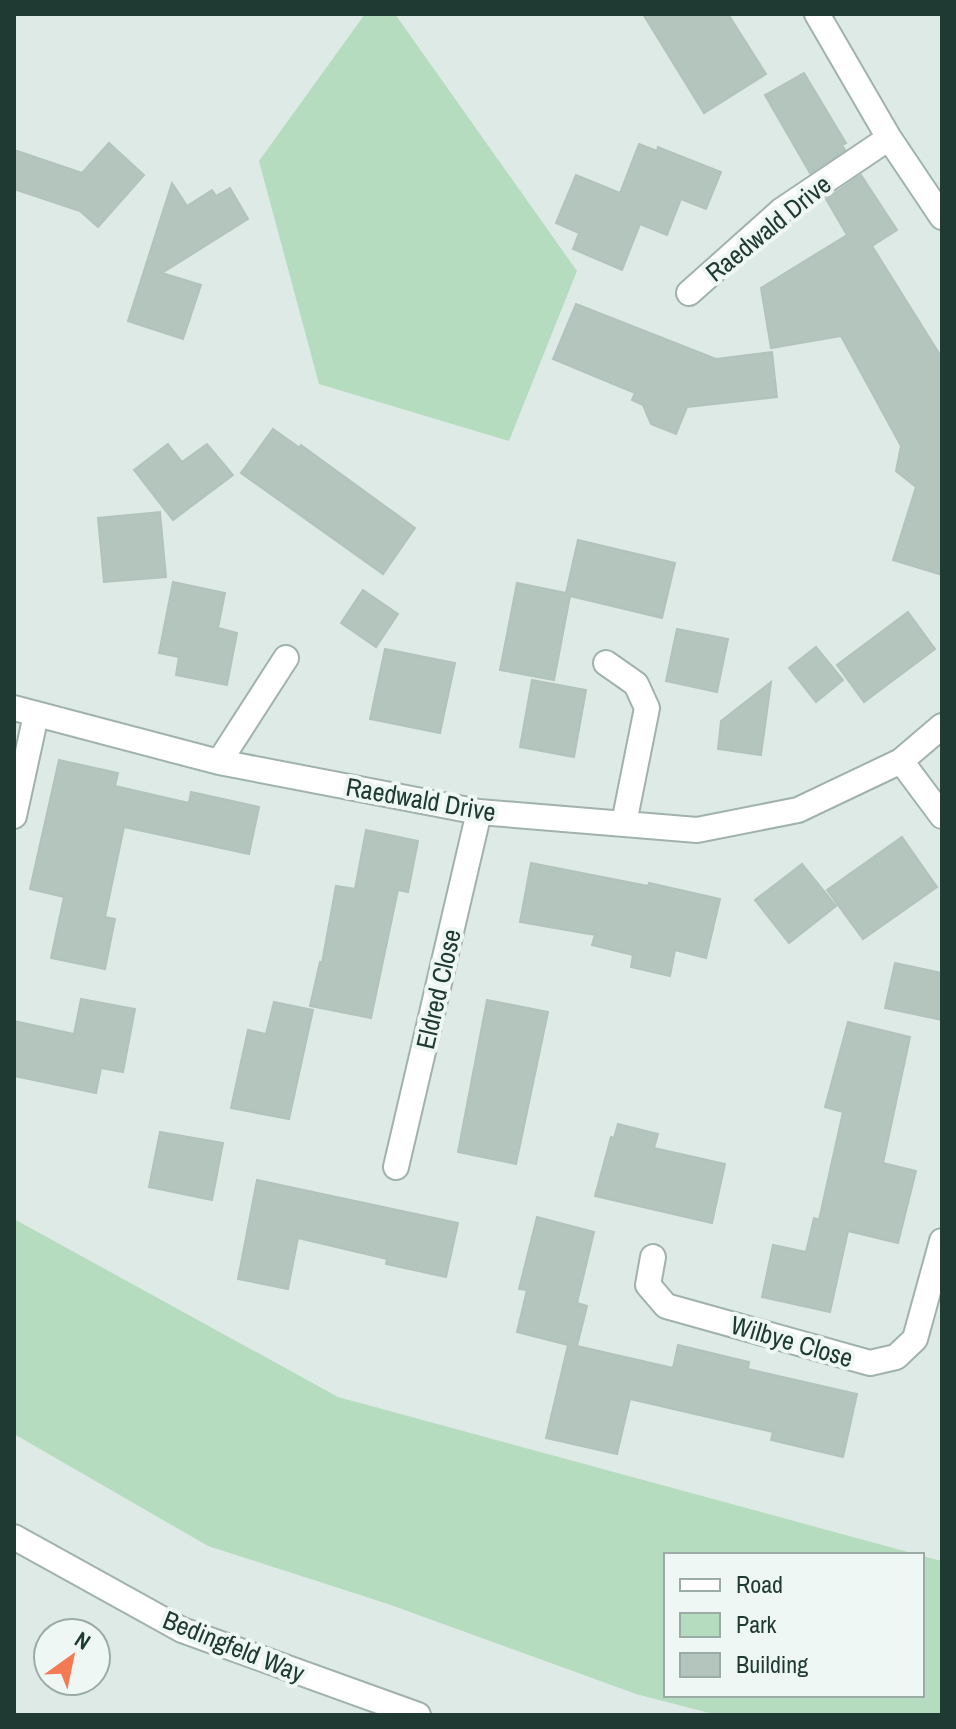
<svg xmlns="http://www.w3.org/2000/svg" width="956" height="1729" font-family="'Archivo Narrow',sans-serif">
	<rect width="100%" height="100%" fill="#deeae5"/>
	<!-- green -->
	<path fill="#b6dcc0" d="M 365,14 L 395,14 L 577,271 L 509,441 L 319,384 L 259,161 Z
		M 14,1219 L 338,1397 L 919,1555 L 666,1555 L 666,1695 L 922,1695 L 922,1556 L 942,1561 L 942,1715 L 717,1715 L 636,1694 L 388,1604 L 208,1546 L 14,1434 Z"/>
	<!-- building -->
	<path fill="#b4c5be" stroke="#b1c3bc" stroke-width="2" d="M 643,14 L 728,14 L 766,74 L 704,113 Z
		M 804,73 L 846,143 L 842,145 L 845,150 L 810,173 L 765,95 Z
		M 109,143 L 144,175 L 98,227 L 80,211 L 14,189 L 14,150 L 82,173 Z
		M 639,144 L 657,151 L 658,147 L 721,172 L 706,209 L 681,199 L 667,235 L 640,224 L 622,270 L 573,249 L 579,233 L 556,223 L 576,175 L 620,193 Z
		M 861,175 L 897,230 L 872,246 L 942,358 L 942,575 L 893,560 L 916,487 L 896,471 L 901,446 L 841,336 L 771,348 L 761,288 L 847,235 L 826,199 Z
		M 172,183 L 187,206 L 212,190 L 216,196 L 230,188 L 248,219 L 162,273 L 201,285 L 183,339 L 128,321 Z
		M 576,304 L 716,359 L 772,352 L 777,397 L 687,407 L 676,434 L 651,424 L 643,405 L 632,400 L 635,393 L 553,359 Z
		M 273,429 L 300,448 L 301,445 L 415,528 L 383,574 L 241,473 Z
		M 168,444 L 182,462 L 207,444 L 233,475 L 173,520 L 134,470 Z
		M 160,512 L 166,577 L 104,582 L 98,518 Z
		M 578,540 L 675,563 L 662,618 L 570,596 L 554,680 L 500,670 L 517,583 L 566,593 Z
		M 173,582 L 225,593 L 218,628 L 237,633 L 227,685 L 176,675 L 179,657 L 159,653 Z
		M 363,590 L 398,614 L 376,647 L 341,623 Z
		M 908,612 L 935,649 L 864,702 L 837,665 Z
		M 677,629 L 728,639 L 717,692 L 666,681 Z
		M 816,647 L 843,680 L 816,702 L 789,668 Z
		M 385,649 L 455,663 L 440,733 L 370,719 Z
		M 532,680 L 586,690 L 574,757 L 520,747 Z
		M 771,682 L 761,755 L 718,749 L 721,721 Z
		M 59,760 L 118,773 L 115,786 L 189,803 L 191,792 L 259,807 L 249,854 L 124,827 L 105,917 L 115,919 L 105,969 L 51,958 L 64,897 L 30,889 Z
		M 366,830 L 418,841 L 408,892 L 398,890 L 371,1018 L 310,1006 L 320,962 L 322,963 L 336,886 L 355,889 Z
		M 902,837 L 937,887 L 863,939 L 827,890 Z
		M 531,863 L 648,886 L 649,883 L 720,899 L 706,958 L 675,950 L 670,976 L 631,967 L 633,955 L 592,945 L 595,935 L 520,922 Z
		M 802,864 L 836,906 L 789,943 L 755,900 Z
		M 895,963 L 942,973 L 942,1020 L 885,1008 Z
		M 81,999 L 135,1009 L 123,1072 L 101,1068 L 96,1093 L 14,1076 L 14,1021 L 74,1034 Z
		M 487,1000 L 548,1012 L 516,1164 L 458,1152 Z
		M 274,1002 L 313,1010 L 289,1119 L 231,1108 L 248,1030 L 266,1034 Z
		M 848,1022 L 910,1037 L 883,1163 L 916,1171 L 898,1243 L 848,1231 L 830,1312 L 762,1297 L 773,1245 L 806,1252 L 814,1218 L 819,1220 L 843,1112 L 825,1107 Z
		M 618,1124 L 658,1134 L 654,1148 L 725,1164 L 712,1223 L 595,1196 L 611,1137 L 614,1138 Z
		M 160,1132 L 223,1143 L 212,1200 L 149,1187 Z
		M 257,1180 L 458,1223 L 446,1277 L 386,1264 L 387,1259 L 298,1238 L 288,1289 L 238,1279 Z
		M 537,1217 L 594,1232 L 577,1303 L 587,1306 L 577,1346 L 673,1368 L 678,1345 L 749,1362 L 748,1369 L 857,1394 L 843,1457 L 771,1440 L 773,1432 L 630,1399 L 617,1454 L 546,1438 L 568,1345 L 517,1332 L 527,1290 L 519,1289 Z"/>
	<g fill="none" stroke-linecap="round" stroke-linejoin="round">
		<defs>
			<path id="minor" d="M 817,14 L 889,138 L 942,217
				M 689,293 L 782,210 L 889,138
				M 606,663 L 636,684 L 647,708 L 624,823
				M 14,708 L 219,762 L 479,812 L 697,830 L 798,810 L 901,761 L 942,726
				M 901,761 L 942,816
				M 219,762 L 286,658
				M 14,816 L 36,715
				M 396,1167 L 479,812
				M 653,1257 L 648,1285 L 666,1306 L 870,1363 L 896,1357 L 915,1339 L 942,1241"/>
			<path id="tertiary" d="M 14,1537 L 182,1630 L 418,1715"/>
		</defs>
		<!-- minor casing -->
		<use href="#minor" stroke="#a1b2ac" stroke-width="28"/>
		<!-- tertiary casing -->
		<use href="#tertiary" stroke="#a1b2ac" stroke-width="28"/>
		<!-- minor -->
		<use href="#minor" stroke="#fff" stroke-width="24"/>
		<!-- tertiary -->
		<use href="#tertiary" stroke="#fff" stroke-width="24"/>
	</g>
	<g text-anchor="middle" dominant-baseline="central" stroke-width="8" stroke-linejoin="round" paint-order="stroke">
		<!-- street labels -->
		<g font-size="26" fill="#1f3a33" stroke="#eef7f3">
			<text transform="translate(768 228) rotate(-39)">Raedwald Drive</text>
			<text transform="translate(421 799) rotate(10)">Raedwald Drive</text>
			<text transform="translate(438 989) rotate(-77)">Eldred Close</text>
			<text transform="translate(792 1341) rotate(16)">Wilbye Close</text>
			<text transform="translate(234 1646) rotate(22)">Bedingfeld Way</text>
		</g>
	</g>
	<!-- border -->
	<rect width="956" height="1729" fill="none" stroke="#1f3a33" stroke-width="32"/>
	<!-- legend -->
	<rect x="664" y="1553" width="260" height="144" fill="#eef7f3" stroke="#9baba6" stroke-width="2"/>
	<rect x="680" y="1579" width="40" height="12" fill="#ffffff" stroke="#9baba6" stroke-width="2"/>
	<text x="736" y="1593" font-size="24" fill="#1f3a33">Road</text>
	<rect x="680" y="1613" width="40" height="24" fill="#b6dcc0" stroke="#9baba6" stroke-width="2"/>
	<text x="736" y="1633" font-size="24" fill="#1f3a33">Park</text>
	<rect x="680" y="1653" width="40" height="24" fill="#b4c5be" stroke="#9baba6" stroke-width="2"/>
	<text x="736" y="1673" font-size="24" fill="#1f3a33">Building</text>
	<!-- north arrow -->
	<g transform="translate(72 1657) rotate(33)"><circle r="38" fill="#eef7f3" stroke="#9baba6" stroke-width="2"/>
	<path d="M0-6L14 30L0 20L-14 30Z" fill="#f37a53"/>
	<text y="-12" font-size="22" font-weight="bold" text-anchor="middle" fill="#1f3a33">N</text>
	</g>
</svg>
